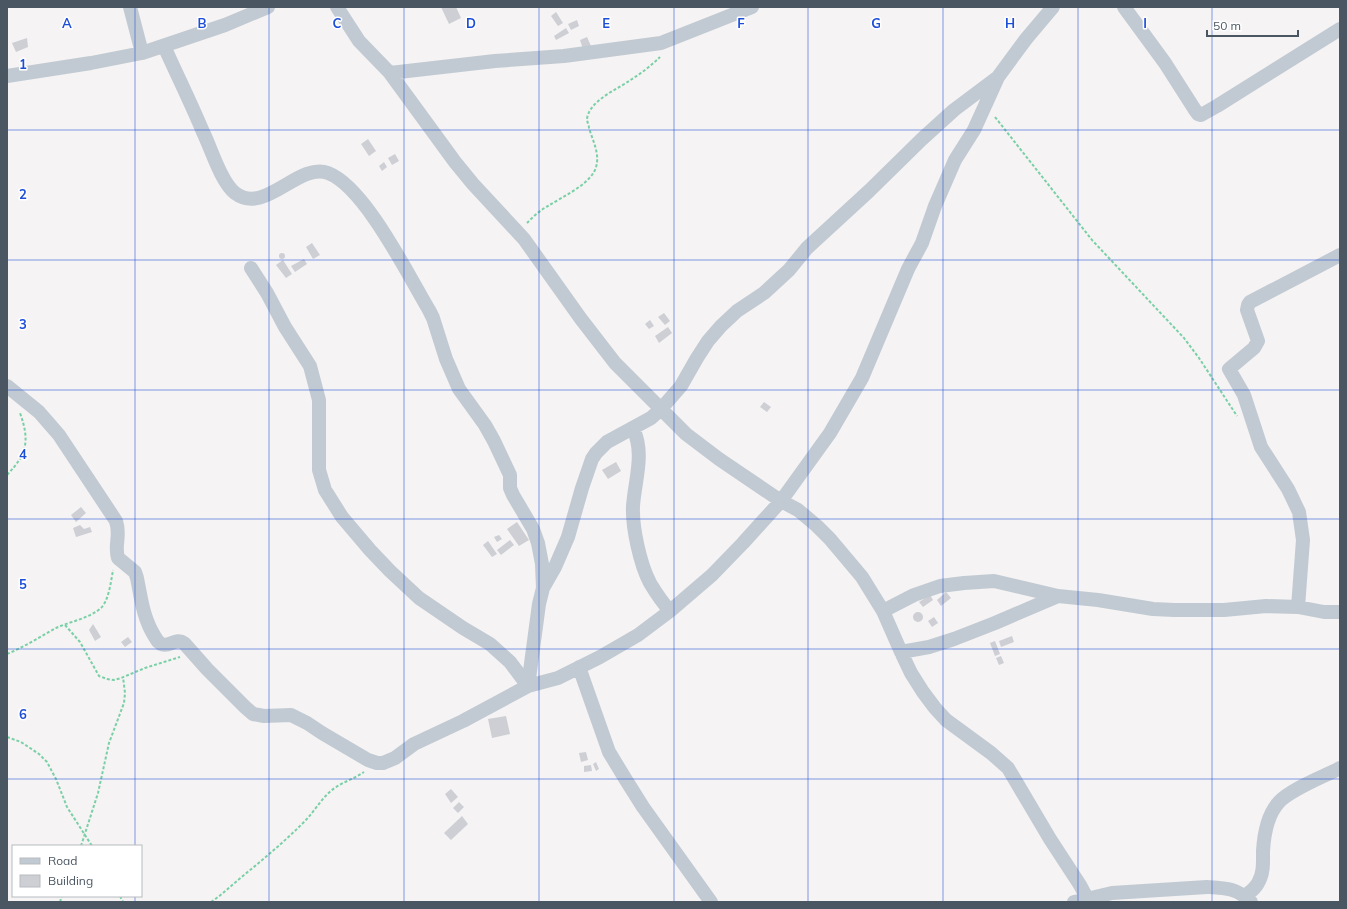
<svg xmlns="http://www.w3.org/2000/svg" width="1347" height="909" font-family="Mulish,sans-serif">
	<rect width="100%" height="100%" fill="#f5f3f3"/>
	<!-- building -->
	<path fill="#cdcfd5" d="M 441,7 L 456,7 L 461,18 L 449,24 Z
		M 556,12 L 563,23 L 558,26 L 551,16 Z
		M 577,20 L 579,26 L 571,30 L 568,24 Z
		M 566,28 L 569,33 L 556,40 L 554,36 Z
		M 587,37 L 591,46 L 583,49 L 580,40 Z
		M 27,38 L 28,47 L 16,52 L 12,43 Z
		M 368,139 L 376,151 L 369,156 L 361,144 Z
		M 395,154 L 399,161 L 392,165 L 388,158 Z
		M 384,162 L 387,167 L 382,171 L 379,166 Z
		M 312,243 L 320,255 L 313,259 L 306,247 Z
		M279 256a3 3 0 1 1 6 0a3 3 0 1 1-6 0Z
		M 304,259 L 307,264 L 295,272 L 291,266 Z
		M 283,260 L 292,274 L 286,278 L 276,265 Z
		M 664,313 L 670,321 L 665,325 L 658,317 Z
		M 650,320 L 654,326 L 649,329 L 645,324 Z
		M 668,327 L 672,333 L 659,343 L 655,336 Z
		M 764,402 L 771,407 L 767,412 L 760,407 Z
		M 616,462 L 621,471 L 608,479 L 602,470 Z
		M 81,507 L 86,513 L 76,522 L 71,515 Z
		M 517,522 L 529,540 L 519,546 L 507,529 Z
		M 80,525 L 84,529 L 90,527 L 92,532 L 76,537 L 73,528 Z
		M 499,535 L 502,539 L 497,542 L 494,537 Z
		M 510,540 L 514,545 L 501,555 L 497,550 Z
		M 488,541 L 497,554 L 492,557 L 483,545 Z
		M 946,592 L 951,598 L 941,606 L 937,600 Z
		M 930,595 L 933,600 L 923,607 L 919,602 Z
		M913 617a5 5 0 1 1 10 0a5 5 0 1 1-10 0Z
		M 934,617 L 938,623 L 932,627 L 928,621 Z
		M 93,624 L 101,637 L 95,641 L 89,630 Z
		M 1012,636 L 1014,642 L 1001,647 L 999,641 Z
		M 128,637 L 132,642 L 125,647 L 121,642 Z
		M 995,641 L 1000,654 L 995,656 L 990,643 Z
		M 1001,656 L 1004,663 L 999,665 L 996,658 Z
		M 506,716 L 510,734 L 492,738 L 488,719 Z
		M 586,752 L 588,760 L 581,762 L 579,753 Z
		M 596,762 L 599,769 L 596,771 L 593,764 Z
		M 591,765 L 592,771 L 584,772 L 584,766 Z
		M 451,789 L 458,797 L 451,803 L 445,794 Z
		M 459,802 L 464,807 L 458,813 L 453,808 Z
		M 462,816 L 468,824 L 451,840 L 444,833 Z"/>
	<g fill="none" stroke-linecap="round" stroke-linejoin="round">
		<!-- path -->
		<path stroke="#7ad0a6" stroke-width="2" stroke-dasharray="3 2" stroke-linecap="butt" d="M 995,117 L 1092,240 L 1184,338 L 1199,358 L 1237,416
			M 527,223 C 533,217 540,210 548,206 C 562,197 585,187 594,172 C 602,157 593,142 589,128 C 589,125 587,122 587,119 C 589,101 616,90 629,81 C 640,74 651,66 660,57
			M 7,475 C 27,454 30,441 20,413
			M 65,625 L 80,642 L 99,676 L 107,679 L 114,680 L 121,678 L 145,668 L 180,657
			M 7,654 C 24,647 40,637 56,628 C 71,621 88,619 101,608 C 109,600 111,581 113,570
			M 7,737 L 21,742 L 39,754 L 47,762 L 56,779 L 67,807 L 92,846
			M 81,846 L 98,793 L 109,743 L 124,703 L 125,693 L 123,677
			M 120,896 L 123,902
			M 60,902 L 62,896
			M 211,902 C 223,894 233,884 244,875 C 265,858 285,841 304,822 C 314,812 321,799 332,790 C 342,782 354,779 364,772"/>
		<!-- street -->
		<path stroke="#c1cad2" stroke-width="14" d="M 130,7 L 142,53
			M 337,7 L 359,41 L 390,73 L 455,162 L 473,184 L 524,239 L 581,319 L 615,363 L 686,434 L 719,459 L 781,501 L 798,510 L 817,526 L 830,539 L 862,577 L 883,611 L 901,652 L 911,673 L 923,692 L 935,708 L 946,720 L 991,753 L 1008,768 L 1050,839 L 1080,885 L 1087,898
			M 1124,7 L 1165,63 L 1195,110 L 1198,114 L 1201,115 L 1217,106 L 1340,29
			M 164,46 C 177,75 191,103 203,132 C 211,148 221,182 235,193 C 265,216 298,162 328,173 C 365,187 408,275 429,310 L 433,318 L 446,359 L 459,389 L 485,425 L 494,441 L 510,475 L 510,488 L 513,495 L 533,529 L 538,543 L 542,564 L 543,588
			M 390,73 L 495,61 L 564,56 L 661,43 L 752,7
			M 7,76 L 91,63 L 142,53 L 225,25 L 268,7
			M 251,268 L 267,293 L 285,327 L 310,366 L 319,400 L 319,470 L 325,490 L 342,517 L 370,550 L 390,571 L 419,598 L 463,628 L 490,644 L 510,662 L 528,686
			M 7,386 L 39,412 L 59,435 L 116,521 C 121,536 114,545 118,558 L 135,572 L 137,578 C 141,598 143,618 155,637 C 156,639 158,642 161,644 C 169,648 176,637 184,643 L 207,669 L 245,707 L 253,714 L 264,716 L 291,715 L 307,723 L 322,733 L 368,760 L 377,763 L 383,763 L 395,758 L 414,744 L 463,721 L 528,686 L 558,678 L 600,657 L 638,635 L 670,611 L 712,575 L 743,543 L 781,501 L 830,433 L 862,378 L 908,269 L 922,243 L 935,206 L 955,160 L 974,130 L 998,77 L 1026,39 L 1053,7
			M 633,428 C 645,454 635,479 633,506 C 632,527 640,564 650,583 C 656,593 662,602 670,611
			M 1298,607 L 1303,540 L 1299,512 L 1288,489 L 1261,447 L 1244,395 L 1229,369 L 1254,348 L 1258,341 L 1247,310 L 1248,305 L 1250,302 L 1340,255
			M 883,611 L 914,595 L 940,586 L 964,583 L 994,581 L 1058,596
			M 901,652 L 929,647 L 954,639 L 995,623 L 1058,596 L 1098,600 L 1153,609 L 1174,610 L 1224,610 L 1266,606 L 1298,607 L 1324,612 L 1340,612
			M 579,667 L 609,752 L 626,780 L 643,807 L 711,902
			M 528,686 L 539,604 L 543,588 L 555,567 L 568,537 L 582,488 L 592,459 L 596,453 L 607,442 L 651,418 L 661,409 L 681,386 L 697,358 L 708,341 L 721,326 L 737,311 L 764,293 L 789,270 L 807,248 L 869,191 L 922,139 L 954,110 L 998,77
			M 1245,896 C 1250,892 1255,889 1258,883 C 1264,873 1263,862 1263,851 C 1264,834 1267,815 1279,802 C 1291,789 1323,777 1340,768
			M 1074,902 L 1112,893 L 1207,887 C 1226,888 1237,888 1251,902"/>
	</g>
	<!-- grid -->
	<path fill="none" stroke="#1d4ed8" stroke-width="1" stroke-opacity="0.55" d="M 135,7 L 135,846M 269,7 L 269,902M 404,7 L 404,902M 539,7 L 539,902M 674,7 L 674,902M 808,7 L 808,902M 943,7 L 943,902M 1078,7 L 1078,902M 1212,7 L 1212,902M 7,130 L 1340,130M 7,260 L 1340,260M 7,390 L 1340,390M 7,519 L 1340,519M 7,649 L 1340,649M 7,779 L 1340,779M 135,896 L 135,902"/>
	<g font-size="13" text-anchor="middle" font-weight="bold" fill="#1d4ed8" stroke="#fff" stroke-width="3" stroke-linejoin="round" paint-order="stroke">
		<text x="67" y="28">A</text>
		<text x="202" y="28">B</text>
		<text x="337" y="28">C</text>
		<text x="471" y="28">D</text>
		<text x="606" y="28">E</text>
		<text x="741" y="28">F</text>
		<text x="876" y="28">G</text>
		<text x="1010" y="28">H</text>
		<text x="1145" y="28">I</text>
		<text x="23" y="69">1</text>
		<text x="23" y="199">2</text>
		<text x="23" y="329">3</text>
		<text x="23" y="459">4</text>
		<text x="23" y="589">5</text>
		<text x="23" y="719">6</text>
	</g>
	<!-- border -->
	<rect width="1347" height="909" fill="none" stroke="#4a5661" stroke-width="16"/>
	<!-- legend -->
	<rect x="12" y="845" width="130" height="52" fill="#ffffff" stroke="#b7bbc0"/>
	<rect x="20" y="858" width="20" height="6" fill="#c1cad2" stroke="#b7bbc0"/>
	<text x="48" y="865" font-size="12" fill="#4a5661">Road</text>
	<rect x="20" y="875" width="20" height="12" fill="#cdcfd5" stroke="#b7bbc0"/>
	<text x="48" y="885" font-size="12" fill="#4a5661">Building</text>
	<!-- scale -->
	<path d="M1207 30v6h91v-6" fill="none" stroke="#4a5661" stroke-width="2"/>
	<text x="1213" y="30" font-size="12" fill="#4a5661" stroke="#ffffff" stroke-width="3" paint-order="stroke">50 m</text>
</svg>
